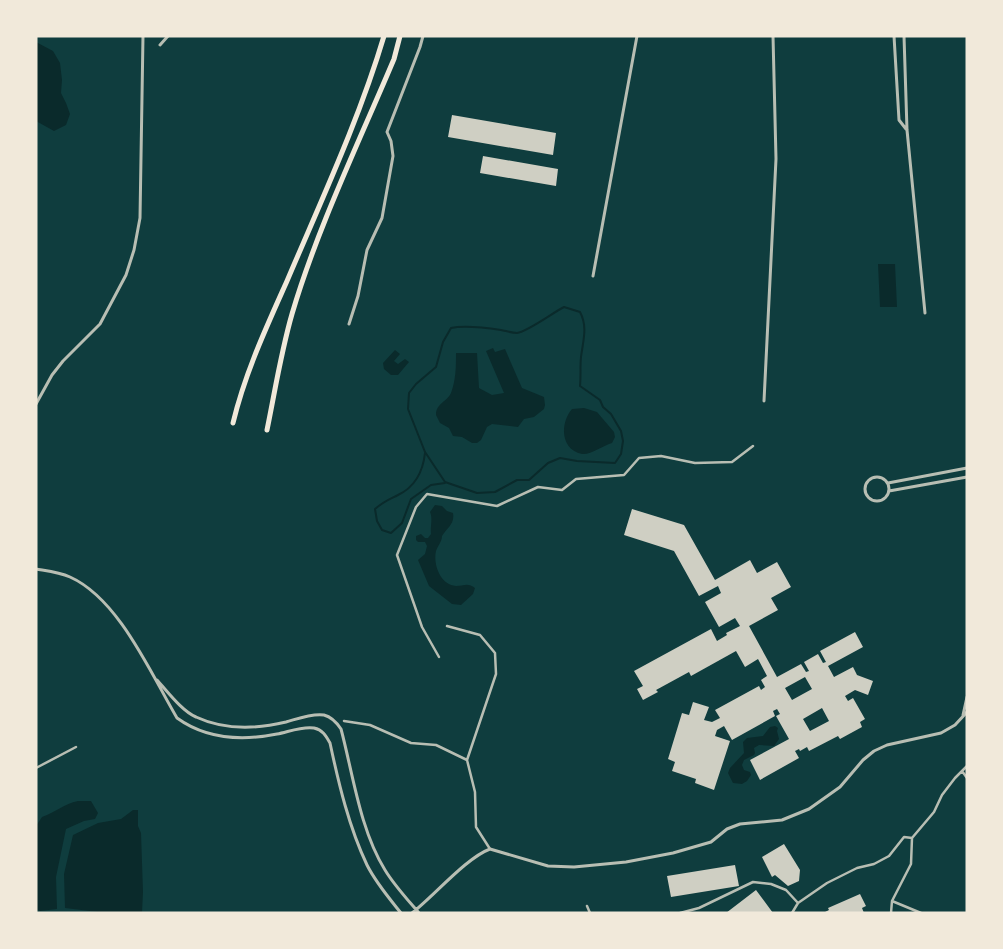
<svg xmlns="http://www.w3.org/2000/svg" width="1003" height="949" font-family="Bitter,serif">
	<rect width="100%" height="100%" fill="#0f3d3e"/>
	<!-- water -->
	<path fill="#0a2a2b" d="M 36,42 L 53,51 L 60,63 L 62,80 L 61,93 L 66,103 L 70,114 L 66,125 L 54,131 L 36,121 Z
		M 878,264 L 895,264 L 897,307 L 880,307 Z
		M 493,348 L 495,352 L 505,349 L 522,388 L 544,397 L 545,405 L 544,409 L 534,417 L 524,419 L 518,427 L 492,424 L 487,427 L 481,440 L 477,443 L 472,443 L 462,437 L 453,436 L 449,428 L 440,423 L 436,415 C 436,403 447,402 451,393 C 456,380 456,366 456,353 L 477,353 L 479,388 L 492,395 L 504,393 L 486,351 Z
		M 395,350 L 400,354 L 394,361 L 398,364 L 405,359 L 409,362 L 398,375 L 391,375 L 384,369 L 383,363 Z
		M 584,408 L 597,412 L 614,432 L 615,437 L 612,443 C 602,446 591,455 582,454 C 560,450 560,423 572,409 Z
		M 435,505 L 442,506 L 447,511 L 453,513 C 455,524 447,528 442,536 C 442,542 438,545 436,551 C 433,564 440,585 456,586 C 463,586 468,582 475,588 L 473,594 L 461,605 L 452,604 L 429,586 L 418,560 L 425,554 L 427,546 L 425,542 L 418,542 L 416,540 L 416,536 L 421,534 L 425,538 L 428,538 L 431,534 C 430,527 433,518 430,512 Z
		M 775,726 L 778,728 L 777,731 L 779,739 L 774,746 L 759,745 L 754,748 L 755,753 L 754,755 L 744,760 L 742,765 L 744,770 L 750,772 L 751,775 L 747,781 L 742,784 L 733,783 L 728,773 L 730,768 L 744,753 L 743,742 L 747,738 L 763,736 L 770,727 Z
		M 78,801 L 91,801 L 98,813 L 95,819 L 84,821 L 66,829 L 56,877 L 57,909 L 40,911 L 36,909 L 36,826 L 42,817 C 56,812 64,804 78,801 Z
		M 133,810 L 138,810 L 138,826 L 141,833 L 143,892 L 142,913 L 106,913 L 65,908 L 64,874 L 73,835 L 98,823 L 121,819 Z"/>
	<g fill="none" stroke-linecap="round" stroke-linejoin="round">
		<!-- stream -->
		<path stroke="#0a2a2b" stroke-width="2" d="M 564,307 L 580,312 C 588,327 583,341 581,357 C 580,366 581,376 580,386 L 600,400 L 603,407 L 611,414 L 621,431 L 623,441 L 621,454 L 615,463 L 577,461 L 560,458 L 548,463 L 529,480 L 517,480 L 495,492 L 477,493 L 445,482 L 425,452 L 408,409 L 409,393 L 416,384 L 436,367 L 443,342 L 451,328 C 464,325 488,328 501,330 C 506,331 512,333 517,333 C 527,332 554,312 564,307 Z
			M 425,453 C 423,471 415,487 398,495 C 388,500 384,501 375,509 L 377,521 L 382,530 L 391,533 L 402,523 L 411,499 L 431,485 L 445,483"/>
	</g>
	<!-- building -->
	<path fill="#cfcfc3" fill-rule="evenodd" d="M 452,115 L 556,133 L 553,155 L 448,137 Z
		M 483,156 L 558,169 L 556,186 L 480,173 Z
		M 632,509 L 684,525 L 715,580 L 750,560 L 757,573 L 777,562 L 791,587 L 771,598 L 778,610 L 749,626 L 777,677 L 801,664 L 806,672 L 809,671 L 804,662 L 818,654 L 823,663 L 826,662 L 820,651 L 855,632 L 863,647 L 828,666 L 834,677 L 853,667 L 857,675 L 873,681 L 868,695 L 855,690 L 845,696 L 848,701 L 853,698 L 865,719 L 860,722 L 862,727 L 840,739 L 838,736 L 809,751 L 807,747 L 800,751 L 799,749 L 795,751 L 799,758 L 760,780 L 750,760 L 789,739 L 776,716 L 780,714 L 777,709 L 773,711 L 775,716 L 732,740 L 724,726 L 717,730 L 715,736 L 730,741 L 714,790 L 695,783 L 696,779 L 672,771 L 675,762 L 668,759 L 682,713 L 689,715 L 693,702 L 709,707 L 704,720 L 712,722 L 720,718 L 715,710 L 759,686 L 761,690 L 765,687 L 761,680 L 767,676 L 758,659 L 745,667 L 736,651 L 691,676 L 689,672 L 656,690 L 658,692 L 643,700 L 637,689 L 643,686 L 634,671 L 711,629 L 717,641 L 727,635 L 726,633 L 740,626 L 735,618 L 719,627 L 705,602 L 721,593 L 718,586 L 699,596 L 674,551 L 624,535 ZM 805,677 L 812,689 L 792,700 L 785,688 ZM 822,708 L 829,721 L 810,731 L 803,719 Z
		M 784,844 L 800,870 L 799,881 L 788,886 L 775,875 L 772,877 L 762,857 Z
		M 735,865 L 739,886 L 671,897 L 667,876 Z
		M 756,890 L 773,913 L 726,913 Z
		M 860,894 L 866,906 L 862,908 L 864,913 L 823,913 L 829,910 L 828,908 Z"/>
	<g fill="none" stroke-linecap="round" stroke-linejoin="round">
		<!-- pedestrian -->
		<path stroke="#b8beb3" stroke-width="2.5" d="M 447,626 L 480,635 L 495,653 L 496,674 L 467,760
			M 439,657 L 422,627 L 397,555 L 416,507 L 427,494 L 497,506 L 538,487 L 562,490 L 576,479 L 624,475 L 639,458 L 661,456 L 695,463 L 732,462 L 753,446
			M 344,721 L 370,725 L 411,743 L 436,745 L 467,760 L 475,792 L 476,827 L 490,849
			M 36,768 L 76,747
			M 962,771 L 967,778
			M 892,901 L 921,913
			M 587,906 L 590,913
			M 680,913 L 699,908 L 753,882 L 771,884 L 786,890 L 798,903
			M 792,913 L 798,903 L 827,883 L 857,868 L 874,864 L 889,856 L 904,837 L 912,838
			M 891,913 L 892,901 L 911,864 L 912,838 L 934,812 L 942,795 L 955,778 L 967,766"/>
		<!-- minor -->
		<path stroke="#b8beb3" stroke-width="3" d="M 894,36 L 899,120 L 906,129
			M 904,36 L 907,130 L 925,313
			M 160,45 L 168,36
			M 593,276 L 637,36
			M 349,324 L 358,296 L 367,250 L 382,218 L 393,156 L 391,141 L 387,132 L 420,47 L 423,36
			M 764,401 L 776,159 L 773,36
			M 36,404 L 52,375 L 63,361 L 100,324 L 126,275 L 134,250 L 140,218 L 143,36
			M865 489a12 12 0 1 1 24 0a12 12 0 1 1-24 0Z
			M 888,483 L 967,468
			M 889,491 L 967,477
			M 36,569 C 48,571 59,572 70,577 C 119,599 151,674 177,718 C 206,739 242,741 277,734 C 288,732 302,726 314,728 C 323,730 326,736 330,743 C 339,785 349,827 367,865 C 376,883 389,898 401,913
			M 157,680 C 168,692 182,711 196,717 C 224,730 257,729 286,722 C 297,719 312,713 324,715 C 332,717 337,723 341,729 C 353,774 360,830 385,870 C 394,885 407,899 419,913
			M 963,715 L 967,697
			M 412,913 C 434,896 466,858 490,849 L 548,866 L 574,867 L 626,862 L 673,853 L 711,842 L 727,829 L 740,824 L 782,820 L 809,809 L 840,787 L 863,760 L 874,751 L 887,745 L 941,733 L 955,725 L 967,712"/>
		<!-- trunk -->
		<path stroke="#f1e9da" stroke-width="5" d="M 233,423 C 245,373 266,328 287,281 C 321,201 359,120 384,36
			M 267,430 C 275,391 281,352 292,314 C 317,229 359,142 394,59 L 400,36"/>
	</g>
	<!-- border -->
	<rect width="1003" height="949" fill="none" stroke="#f1e9da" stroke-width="75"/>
</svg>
